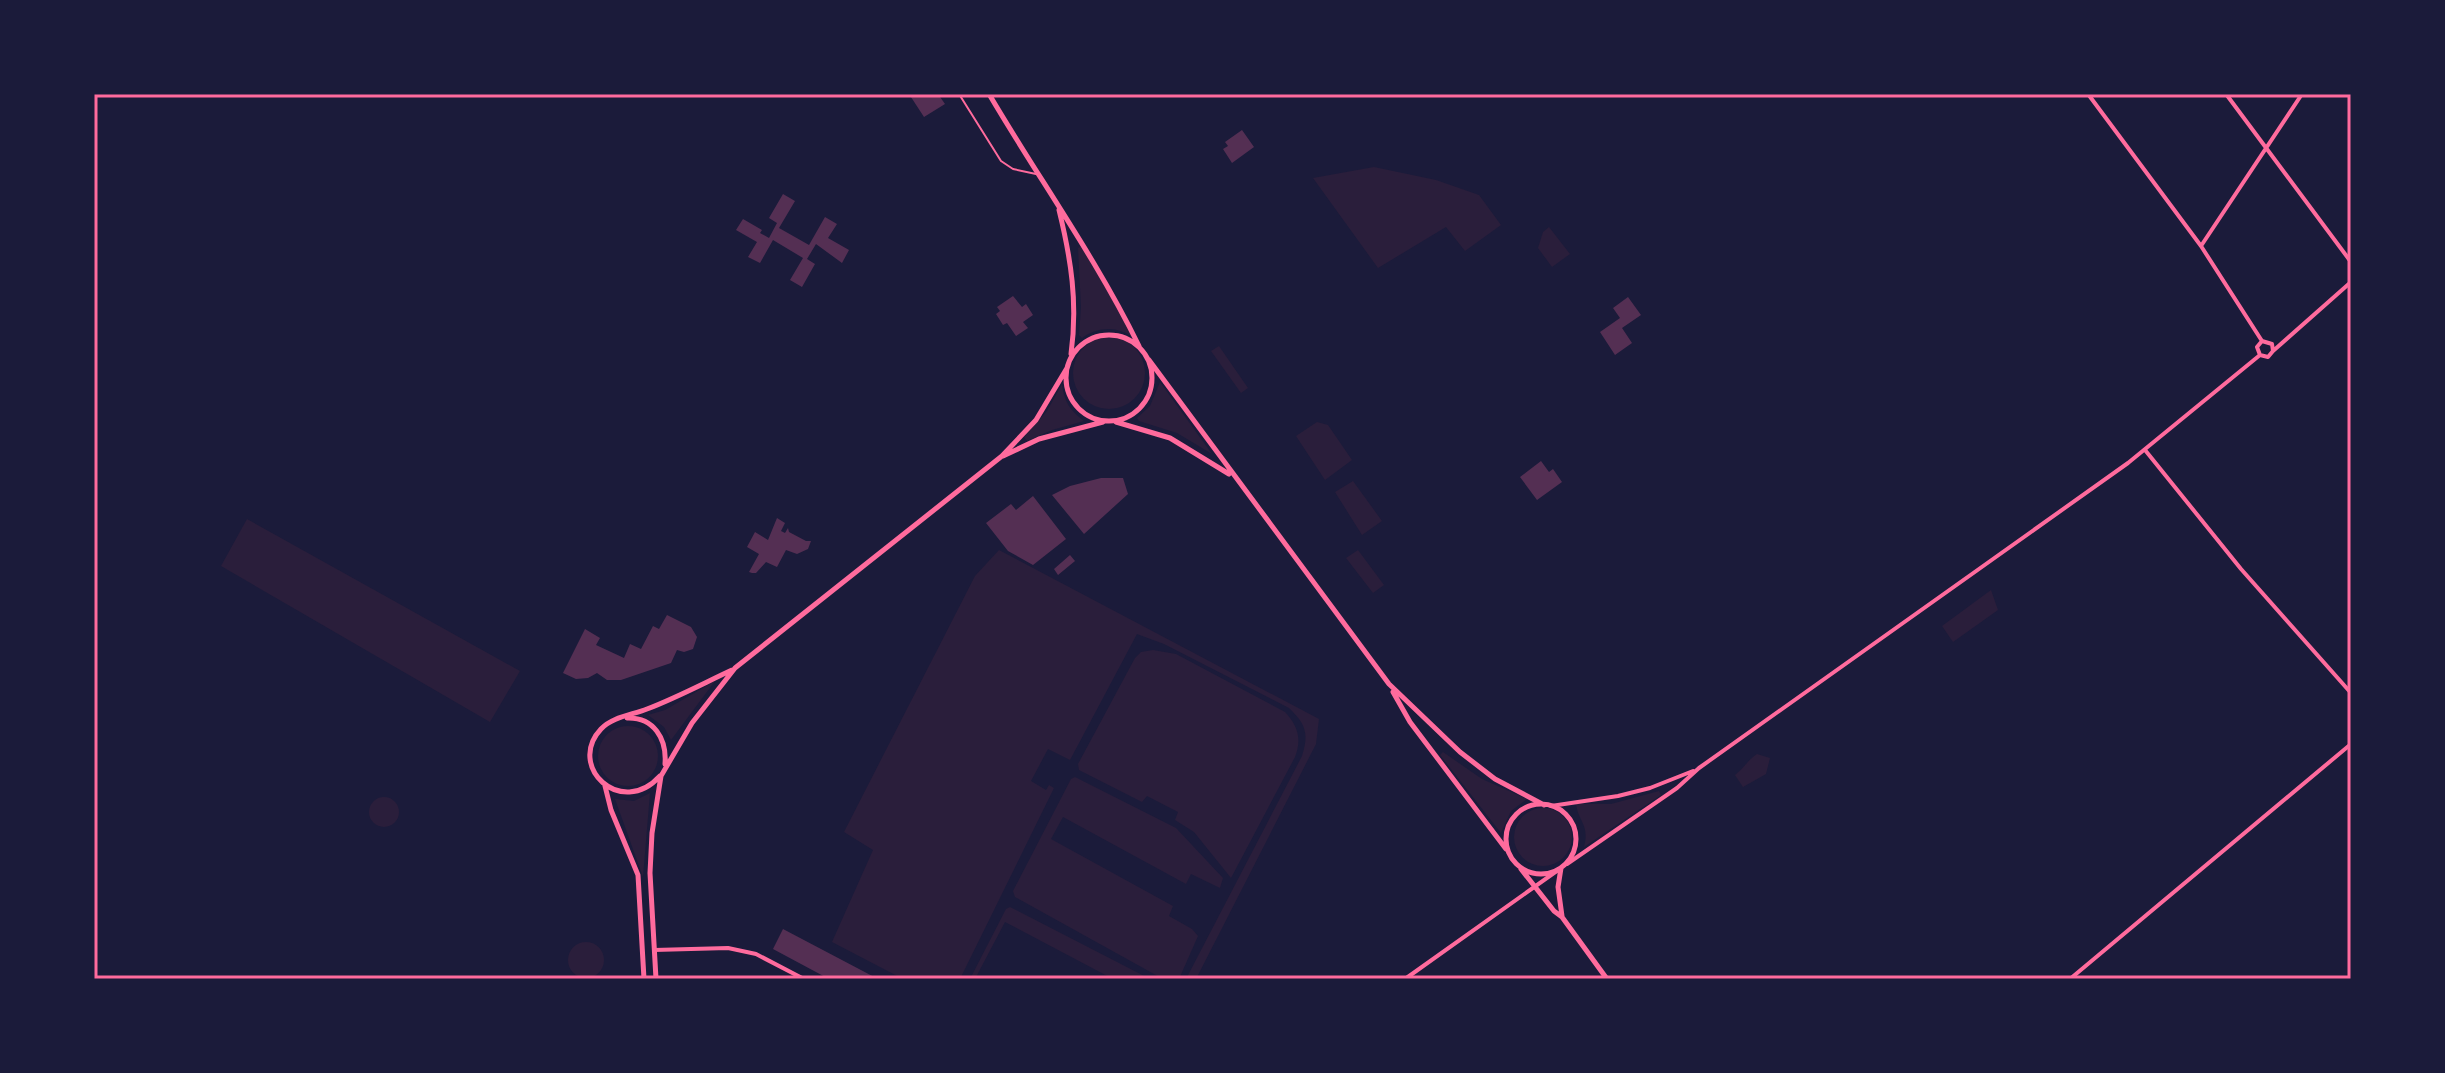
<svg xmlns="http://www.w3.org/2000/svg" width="2445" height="1073" font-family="Rubik,sans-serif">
	<rect width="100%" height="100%" fill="#1b1b3a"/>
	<!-- green -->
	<path fill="#2a1e3b" d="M 1374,167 L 1436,180 L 1479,195 L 1501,225 L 1465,251 L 1446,227 L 1378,268 L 1313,178 Z
		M 1549,227 L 1570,254 L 1552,267 L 1538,248 L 1543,232 Z
		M 1082,246 L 1135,339 C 1119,326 1099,326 1082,338 L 1079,335 L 1081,307 L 1078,248 Z
		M1073 373a36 36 0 1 1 72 0a36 36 0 1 1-72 0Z
		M 1219,346 L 1248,388 L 1241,393 L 1211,351 Z
		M 1160,382 L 1212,454 L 1177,433 L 1139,421 L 1137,418 L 1150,406 Z
		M 1062,384 C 1064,402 1070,410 1084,421 L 1052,430 L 1027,441 L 1024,437 L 1047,411 Z
		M 1317,422 L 1328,425 L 1352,460 L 1325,480 L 1296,436 Z
		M 1353,481 L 1382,521 L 1362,535 L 1335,492 Z
		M 247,519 L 520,671 L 490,722 L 221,566 Z
		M 999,550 L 1319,719 L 1316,744 L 1196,979 L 1186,979 L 1302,756 C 1309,734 1306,724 1289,708 L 1164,644 L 1137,634 L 1070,760 L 1048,749 L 1031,781 L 1046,790 L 1049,785 L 1054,788 L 960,979 L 903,979 L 832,942 L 873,850 L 844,832 L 975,576 Z
		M 1358,550 L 1384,585 L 1373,593 L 1346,558 Z
		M 1991,590 L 1998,610 L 1953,642 L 1942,626 Z
		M 1153,650 L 1176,654 L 1285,712 C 1298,726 1302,739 1295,757 L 1231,878 L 1194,832 L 1175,820 L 1178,812 L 1147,796 L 1142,802 L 1079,770 L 1078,764 L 1135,658 L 1141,652 Z
		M 715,681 L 671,740 L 664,727 L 648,715 L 665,710 Z
		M598 756a30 30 0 1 1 60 0a30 30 0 1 1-60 0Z
		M 1443,752 L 1482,779 L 1527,799 L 1511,811 L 1501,833 L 1440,755 Z
		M 1757,754 L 1770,758 L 1766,774 L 1743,787 L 1735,775 C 1744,768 1748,760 1757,754 Z
		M 1075,777 L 1176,828 L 1223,878 L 1220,888 L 1191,874 L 1186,884 L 1063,817 L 1051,839 L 1173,906 L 1169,916 L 1192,929 L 1198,936 L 1179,979 L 1163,979 L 1015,897 L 1013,891 L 1071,779 Z
		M 1659,791 L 1661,795 L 1584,847 C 1590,825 1578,821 1576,804 L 1611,804 Z
		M 650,793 L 643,877 L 615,799 L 634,801 Z
		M369 812a15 15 0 1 1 30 0a15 15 0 1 1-30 0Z
		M1514 837a29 29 0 1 1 58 0a29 29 0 1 1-58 0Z
		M 1010,907 L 1150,979 L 1113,979 L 1005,922 L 975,979 L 970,979 L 1006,909 Z
		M568 960a18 18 0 1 1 36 0a18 18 0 1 1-36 0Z"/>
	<!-- building -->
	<path fill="#542f53" d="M 909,94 L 938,94 L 945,104 L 924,117 Z
		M 1242,130 L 1254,147 L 1232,163 L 1223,149 L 1228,146 L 1225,142 Z
		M 783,194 L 795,201 L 779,228 L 809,245 L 825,217 L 837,224 L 828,238 L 849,250 L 842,263 L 816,244 L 807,259 L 815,264 L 802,287 L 790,280 L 803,258 L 773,240 L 760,263 L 748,257 L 757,242 L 736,230 L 743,219 L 762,230 L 760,233 L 769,238 L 777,223 L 769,218 Z
		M 1013,296 L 1022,307 L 1026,304 L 1033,315 L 1023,322 L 1028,328 L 1016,336 L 1007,323 L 1003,325 L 996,314 L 1000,311 L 997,307 Z
		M 1628,297 L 1641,315 L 1622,328 L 1632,343 L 1615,355 L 1600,332 L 1620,318 L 1613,308 Z
		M 1541,461 L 1549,472 L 1553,469 L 1562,482 L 1537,500 L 1520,477 Z
		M 1101,478 L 1123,478 L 1128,494 L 1084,534 L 1052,495 L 1070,486 Z
		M 1033,496 L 1066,539 L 1033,565 L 1008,551 L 986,523 L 1011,504 L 1016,510 Z
		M 777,518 L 785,523 L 781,531 L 785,533 L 788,528 L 789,532 L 806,541 L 811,541 L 808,549 L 797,554 L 786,550 L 777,567 L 766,562 L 756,573 L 752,573 L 749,572 L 759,554 L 747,547 L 755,532 L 768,540 Z
		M 1070,555 L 1075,561 L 1058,575 L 1054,569 Z
		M 667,615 L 691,627 L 697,637 L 693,649 L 684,652 L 677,650 L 671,663 L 621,680 L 607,680 L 597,673 L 588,678 L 576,679 L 563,673 L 585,629 L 600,638 L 596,645 L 624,658 L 630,644 L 641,649 L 653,626 L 659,629 Z
		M 783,929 L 878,979 L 829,979 L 773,949 Z"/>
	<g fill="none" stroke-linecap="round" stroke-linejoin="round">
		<!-- service -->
		<path stroke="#ff6b9d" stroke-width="2" d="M 959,94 L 1001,161 L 1013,169 L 1036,174"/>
		<!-- minor -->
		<path stroke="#ff6b9d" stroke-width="4" d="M 2088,94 L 2201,246 L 2262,341
			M 2226,94 L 2351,262
			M 2201,246 L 2302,94
			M 2273,351 L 2351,282
			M 2260,355 L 2268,357 L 2273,351 L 2272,344 L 2262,341
			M 2260,355 L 2257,347 L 2262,341
			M 2145,450 L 2241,569 L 2351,693
			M 1551,806 L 1618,796 L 1650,788 L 1693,771
			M 1567,864 L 1677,788 L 1699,768 L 2128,463 L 2260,355
			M 654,950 L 728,948 L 756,954 L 804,979
			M 1405,979 L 1561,868
			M 2070,979 L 2351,744"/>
		<!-- tertiary -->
		<path stroke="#ff6b9d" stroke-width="5" d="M 989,94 C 1039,179 1096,258 1139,346
			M 1059,210 C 1071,259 1078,303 1071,354
			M1066 378a43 43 0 1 1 86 0a43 43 0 1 1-86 0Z
			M 1149,360 L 1389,684 L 1460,752 L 1495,779 L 1544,805
			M 1116,422 L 1170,438 L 1229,474
			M 1003,456 L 1039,439 L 1103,422
			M 1393,692 L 1410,722 L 1506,849
			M 627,718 C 654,717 667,739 665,764
			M 660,776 C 621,819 566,766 601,729 C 612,717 632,715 647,709 C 676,698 704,683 732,670
			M 605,786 L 611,810 L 638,875 L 644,979
			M1506 839a35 35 0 1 1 70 0a35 35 0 1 1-70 0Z
			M 1561,868 L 1558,887 L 1562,916
			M 1521,869 L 1554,911 L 1562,917 L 1607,979
			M 656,979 L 650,873 L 652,833 L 661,776 L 692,723 L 735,668 L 1002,456 L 1036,420 L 1067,368"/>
	</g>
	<!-- border -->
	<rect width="2445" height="1073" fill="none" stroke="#1b1b3a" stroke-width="192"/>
	<rect x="96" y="96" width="2253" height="881" fill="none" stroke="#ff6b9d" stroke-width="3"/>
</svg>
